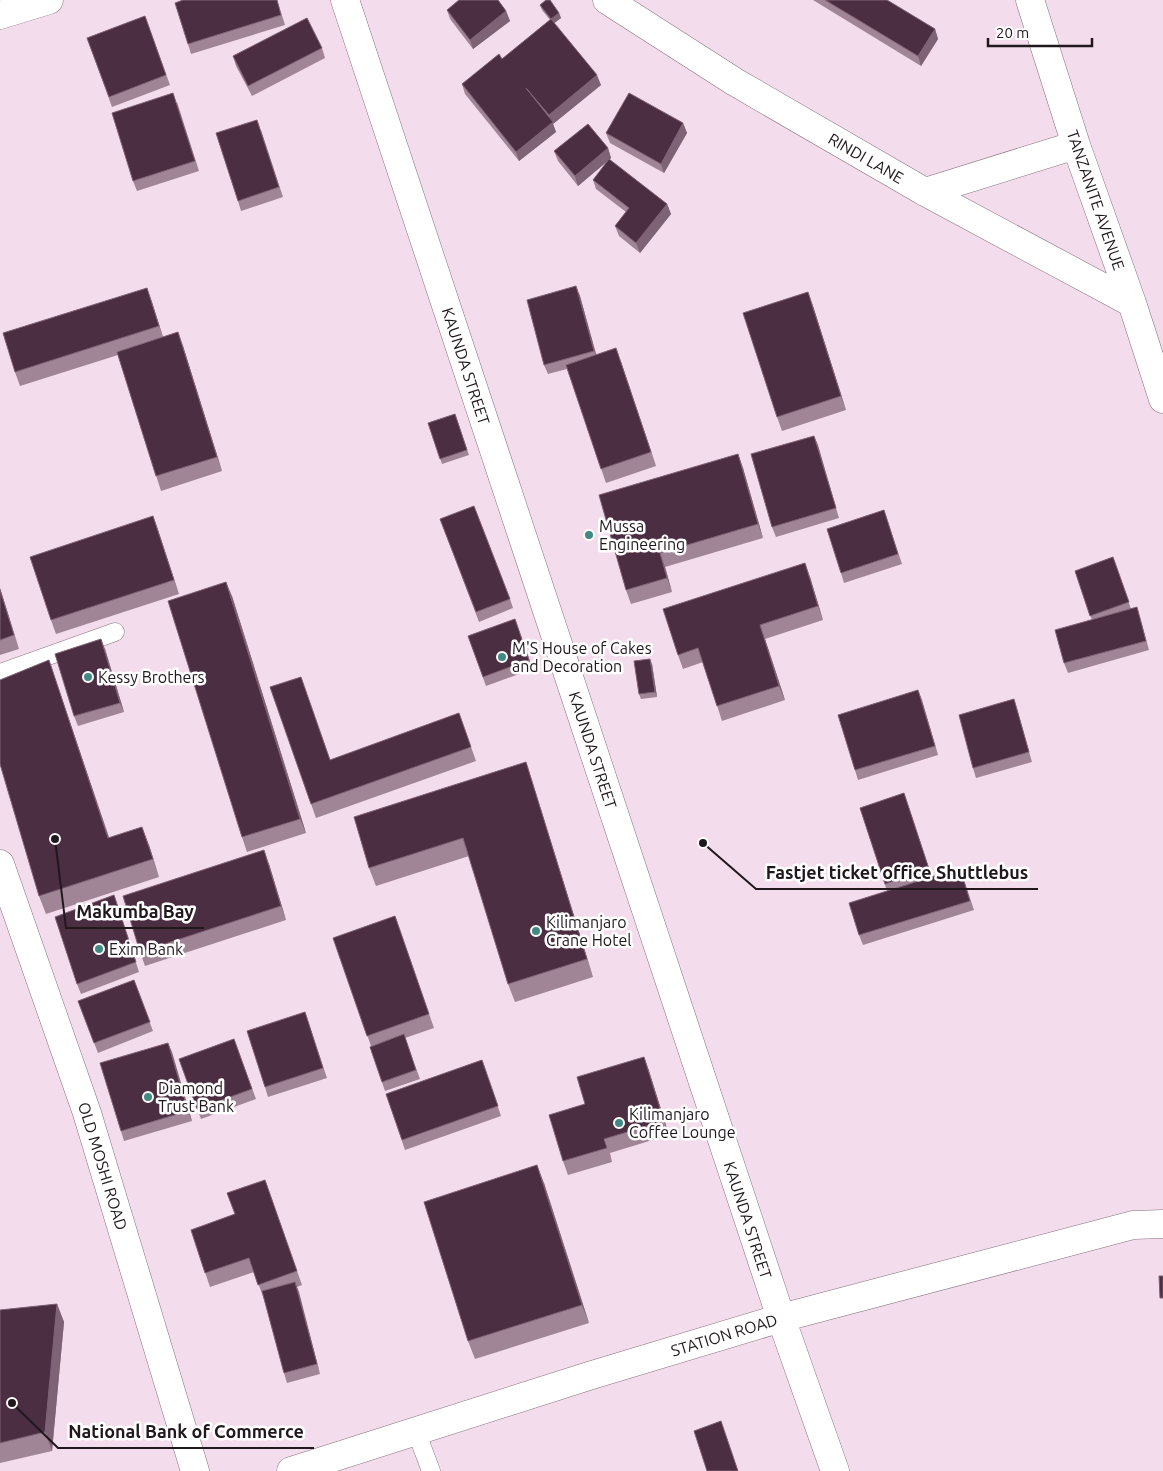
<svg xmlns="http://www.w3.org/2000/svg" width="1163" height="1471" font-family="Ubuntu,sans-serif">
	<rect width="100%" height="100%" fill="#f3dceb"/>
	<g fill="none" stroke-linecap="round" stroke-linejoin="round">
		<defs>
			<path id="lane" d="M 0,673 L 115,632
				M 416,1431 L 431,1471"/>
			<path id="street" d="M 345,0 L 781,1318 L 835,1471
				M 607,0 L 735,82 L 925,192 L 1132,303
				M 1030,0 L 1076,145 L 1132,303 L 1163,399
				M 0,15 L 49,0
				M 925,192 L 1076,145
				M 0,864 L 87,1113 L 195,1471
				M 291,1471 L 592,1375 L 781,1318 L 1133,1225 L 1163,1224"/>
		</defs>
		<!-- lane casing -->
		<use href="#lane" stroke="#86717f" stroke-width="19"/>
		<!-- street casing -->
		<use href="#street" stroke="#86717f" stroke-width="29"/>
		<!-- lane -->
		<use href="#lane" stroke="#fff" stroke-width="18"/>
		<!-- street -->
		<use href="#street" stroke="#fff" stroke-width="28"/>
	</g>
	<!-- wall -->
	<path fill="#a08597" d="M 277,0 L 285,25 L 191,54 L 188,44 Z
		M 813,0 L 887,0 L 935,29 L 938,39 L 921,66 Z
		M 540,5 L 559,13 L 561,18 L 554,23 L 601,85 L 553,124 L 556,132 L 519,161 L 465,94 L 462,84 L 502,59 L 550,20 L 542,10 Z
		M 447,10 L 506,11 L 510,21 L 473,49 L 450,19 Z
		M 145,16 L 170,85 L 112,107 L 87,38 Z
		M 322,48 L 325,58 L 252,96 L 236,66 L 233,56 Z
		M 177,102 L 199,171 L 137,191 L 133,181 Z
		M 683,123 L 687,133 L 664,173 L 610,143 L 606,133 Z
		M 261,130 L 283,197 L 241,211 L 238,201 Z
		M 608,148 L 611,158 L 609,160 L 667,204 L 671,214 L 640,253 L 619,236 L 615,226 L 626,212 L 596,189 L 593,180 L 608,161 L 578,186 L 558,161 L 554,151 Z
		M 576,286 L 580,296 L 596,355 L 621,362 L 656,466 L 606,483 L 567,369 L 548,374 L 544,365 Z
		M 147,288 L 163,337 L 183,346 L 222,471 L 161,491 L 118,355 L 20,386 L 15,372 Z
		M 813,306 L 846,410 L 782,431 L 777,417 Z
		M 455,414 L 469,455 L 442,464 L 428,423 Z
		M 814,436 L 839,518 L 776,537 L 772,527 Z
		M 738,454 L 743,468 L 763,538 L 665,567 L 672,592 L 631,604 L 626,590 Z
		M 884,510 L 902,564 L 844,583 L 841,573 Z
		M 153,516 L 179,594 L 56,634 L 51,620 Z
		M 440,519 L 510,599 L 513,608 L 479,622 Z
		M 1113,557 L 1131,609 L 1140,617 L 1149,650 L 1068,673 L 1064,663 L 1092,620 L 1075,571 Z
		M 810,577 L 823,620 L 765,639 L 785,700 L 722,721 L 703,662 L 683,669 L 678,655 Z
		M 0,588 L 19,649 L 0,655 Z
		M 232,596 L 306,833 L 247,852 L 242,837 Z
		M 515,619 L 533,669 L 486,686 L 468,636 Z
		M 105,649 L 124,712 L 78,726 L 74,716 Z
		M 652,664 L 657,697 L 641,699 L 639,694 Z
		M 55,678 L 109,837 L 149,845 L 159,877 L 46,914 L 39,896 Z
		M 270,687 L 330,760 L 459,713 L 476,761 L 316,818 Z
		M 918,690 L 938,755 L 858,780 L 855,770 Z
		M 1017,709 L 1032,762 L 976,778 L 973,768 Z
		M 526,762 L 532,781 L 593,977 L 515,1002 L 508,984 L 469,856 L 376,886 L 369,868 Z
		M 904,793 L 932,877 L 960,868 L 974,910 L 863,945 L 859,935 L 887,891 L 860,808 Z
		M 269,864 L 286,920 L 145,966 L 140,952 Z
		M 114,895 L 139,972 L 81,994 L 77,984 Z
		M 395,916 L 434,1028 L 405,1038 L 420,1079 L 385,1091 L 370,1047 L 371,1046 L 333,938 Z
		M 134,980 L 153,1031 L 98,1053 L 78,1001 Z
		M 305,1012 L 327,1078 L 268,1097 L 265,1087 Z
		M 234,1039 L 256,1099 L 201,1119 L 179,1059 Z
		M 168,1043 L 192,1121 L 124,1141 L 121,1131 Z
		M 644,1057 L 649,1071 L 669,1135 L 610,1153 L 612,1162 L 568,1175 L 563,1161 L 585,1104 Z
		M 482,1060 L 501,1116 L 405,1150 L 386,1094 Z
		M 265,1180 L 302,1285 L 297,1287 L 320,1374 L 287,1383 L 284,1373 L 264,1299 L 254,1272 L 210,1287 L 191,1230 L 235,1214 Z
		M 544,1183 L 589,1323 L 475,1359 L 468,1341 Z
		M 57,1304 L 64,1322 L 52,1451 L 0,1463 L 0,1310 Z"/>
	<!-- shaded-wall -->
	<path fill="#7e6275" d="M 506,11 L 510,21 L 473,49 L 470,40 Z
		M 559,13 L 561,18 L 553,24 L 551,19 Z
		M 935,29 L 938,39 L 921,66 L 918,56 Z
		M 597,75 L 601,85 L 553,124 L 556,132 L 519,161 L 516,152 L 552,123 L 549,115 Z
		M 683,123 L 687,133 L 664,173 L 661,164 Z
		M 608,148 L 611,158 L 578,186 L 575,176 Z
		M 667,204 L 671,214 L 640,253 L 636,243 Z
		M 576,286 L 580,296 L 598,361 L 594,351 Z
		M 147,288 L 152,302 L 164,340 L 159,326 Z
		M 808,292 L 813,306 L 846,410 L 841,396 Z
		M 178,332 L 183,346 L 222,471 L 217,457 Z
		M 616,348 L 621,362 L 656,466 L 651,452 Z
		M 814,436 L 818,445 L 839,518 L 836,508 Z
		M 738,454 L 743,468 L 763,538 L 758,524 Z
		M 153,516 L 158,530 L 179,594 L 174,580 Z
		M 660,553 L 665,567 L 672,592 L 667,578 Z
		M 805,563 L 810,577 L 823,620 L 818,606 Z
		M 226,582 L 232,596 L 306,833 L 300,819 Z
		M 0,588 L 19,649 L 0,590 Z
		M 760,625 L 765,639 L 785,700 L 779,686 Z
		M 101,639 L 105,649 L 124,712 L 120,703 Z
		M 650,659 L 652,664 L 657,697 L 655,692 Z
		M 49,660 L 55,678 L 115,856 L 108,838 Z
		M 918,690 L 922,700 L 938,755 L 935,746 Z
		M 526,762 L 532,781 L 593,977 L 587,959 Z
		M 142,827 L 149,845 L 159,877 L 153,859 Z
		M 264,850 L 269,864 L 286,920 L 281,906 Z
		M 168,1043 L 172,1052 L 192,1121 L 188,1111 Z
		M 644,1057 L 649,1071 L 669,1135 L 664,1121 Z
		M 537,1165 L 544,1183 L 589,1323 L 582,1305 Z
		M 295,1282 L 299,1292 L 320,1374 L 317,1364 Z
		M 57,1304 L 64,1322 L 52,1451 L 45,1432 Z"/>
	<!-- building -->
	<path fill="#4c2e43" stroke="#7e6275" d="M 183,0 L 277,0 L 281,15 L 188,44 L 175,3 Z
		M 459,0 L 498,0 L 506,11 L 470,40 L 447,10 Z
		M 546,0 L 550,0 L 559,13 L 551,19 L 540,5 Z
		M 825,0 L 887,0 L 935,29 L 918,56 Z
		M 145,16 L 166,75 L 109,97 L 87,38 Z
		M 307,18 L 322,48 L 248,86 L 233,56 Z
		M 551,19 L 597,75 L 549,115 L 526,88 L 553,122 L 516,152 L 462,84 L 499,54 L 502,59 Z
		M 173,93 L 195,161 L 133,181 L 112,113 Z
		M 629,93 L 683,123 L 661,164 L 606,133 Z
		M 257,120 L 279,187 L 238,201 L 216,133 Z
		M 588,124 L 608,148 L 575,176 L 554,151 Z
		M 609,159 L 667,204 L 636,243 L 615,226 L 629,208 L 593,180 Z
		M 576,286 L 594,351 L 544,365 L 527,300 Z
		M 147,288 L 159,326 L 15,372 L 3,333 Z
		M 808,292 L 841,396 L 777,417 L 743,313 Z
		M 178,332 L 217,457 L 156,476 L 117,352 Z
		M 616,348 L 651,452 L 601,469 L 566,365 Z
		M 455,414 L 467,450 L 440,459 L 428,423 Z
		M 814,436 L 836,508 L 772,527 L 751,454 Z
		M 738,454 L 758,524 L 660,553 L 667,578 L 626,590 L 599,495 Z
		M 474,506 L 510,599 L 476,612 L 440,519 Z
		M 884,510 L 898,554 L 841,573 L 827,529 Z
		M 153,516 L 174,580 L 51,620 L 30,557 Z
		M 1113,557 L 1129,602 L 1090,616 L 1075,571 Z
		M 805,563 L 818,606 L 760,625 L 779,686 L 717,706 L 698,648 L 678,655 L 663,609 Z
		M 226,582 L 300,819 L 242,837 L 168,601 Z
		M 0,590 L 14,635 L 0,640 Z
		M 1137,607 L 1146,641 L 1064,663 L 1055,630 Z
		M 515,619 L 529,660 L 483,677 L 468,636 Z
		M 101,639 L 120,703 L 74,716 L 55,654 Z
		M 650,659 L 655,692 L 639,694 L 634,661 Z
		M 49,660 L 108,838 L 142,827 L 153,859 L 39,896 L 0,764 L 0,680 Z
		M 301,677 L 330,760 L 459,713 L 471,747 L 311,804 L 270,687 Z
		M 918,690 L 935,746 L 855,770 L 838,715 Z
		M 1014,699 L 1029,752 L 973,768 L 959,715 Z
		M 526,762 L 587,959 L 508,984 L 463,838 L 369,868 L 354,817 Z
		M 904,793 L 929,869 L 885,884 L 860,808 Z
		M 264,850 L 281,906 L 140,952 L 123,896 Z
		M 960,868 L 970,901 L 859,935 L 849,903 Z
		M 114,895 L 136,962 L 77,984 L 55,917 Z
		M 395,916 L 429,1014 L 367,1036 L 333,938 Z
		M 134,980 L 150,1022 L 94,1043 L 78,1001 Z
		M 305,1012 L 323,1068 L 265,1087 L 247,1031 Z
		M 404,1034 L 416,1070 L 382,1082 L 370,1047 Z
		M 234,1039 L 252,1089 L 197,1109 L 179,1059 Z
		M 168,1043 L 188,1111 L 121,1131 L 100,1063 Z
		M 644,1057 L 664,1121 L 604,1139 L 607,1148 L 563,1161 L 549,1115 L 585,1104 L 577,1077 Z
		M 482,1060 L 498,1106 L 402,1140 L 386,1094 Z
		M 537,1165 L 582,1305 L 468,1341 L 424,1202 Z
		M 265,1180 L 297,1271 L 258,1285 L 249,1258 L 205,1273 L 191,1230 L 235,1214 L 227,1193 Z
		M 1159,1276 L 1163,1276 L 1163,1298 L 1160,1298 Z
		M 295,1282 L 317,1364 L 284,1373 L 262,1291 Z
		M 57,1304 L 45,1432 L 0,1443 L 0,1310 Z
		M 721,1421 L 738,1471 L 707,1471 L 694,1431 Z"/>
	<!-- markers -->
	<g fill="#428983" stroke="#fff" stroke-width="2">
		<circle cx="589" cy="535" r="5"/>
		<circle cx="502" cy="657" r="5"/>
		<circle cx="88" cy="677" r="5"/>
		<circle cx="536" cy="931" r="5"/>
		<circle cx="99" cy="949" r="5"/>
		<circle cx="148" cy="1097" r="5"/>
		<circle cx="619" cy="1123" r="5"/>
	</g>
	<g text-anchor="middle" dominant-baseline="central" stroke-width="5" stroke-linejoin="round" paint-order="stroke">
		<!-- street labels -->
		<g font-size="16" fill="#20181d" stroke="#fff">
			<text transform="translate(866 158) rotate(30)">RINDI LANE</text>
			<text transform="translate(1096 200) rotate(71)">TANZANITE AVENUE</text>
			<text transform="translate(466 366) rotate(72)">KAUNDA STREET</text>
			<text transform="translate(593 750) rotate(72)">KAUNDA STREET</text>
			<text transform="translate(103 1166) rotate(73)">OLD MOSHI ROAD</text>
			<text transform="translate(748 1220) rotate(72)">KAUNDA STREET</text>
			<text transform="translate(724 1335) rotate(-17)">STATION ROAD</text>
		</g>
		<!-- poi labels -->
		<g font-size="16" fill="#20181d" stroke="#fff" text-anchor="start">
			<text x="599" y="526">Mussa<tspan x="599" dy="18">Engineering</tspan></text>
			<text x="512" y="648">M'S House of Cakes<tspan x="512" dy="18">and Decoration</tspan></text>
			<text x="98" y="677">Kessy Brothers</text>
			<text x="546" y="922">Kilimanjaro<tspan x="546" dy="18">Crane Hotel</tspan></text>
			<text x="109" y="949">Exim Bank</text>
			<text x="158" y="1088">Diamond<tspan x="158" dy="18">Trust Bank</tspan></text>
			<text x="629" y="1114">Kilimanjaro<tspan x="629" dy="18">Coffee Lounge</tspan></text>
		</g>
	</g>
	<!-- callouts -->
	<path fill="none" stroke="#20181d" stroke-width="2" d="M703 843L756 889H1038M55 839L66 928H204M12 1403L58 1448H314"/>
	<g fill="#20181d" stroke="#fff" stroke-width="2">
		<circle cx="703" cy="843" r="5"/>
		<circle cx="55" cy="839" r="5"/>
		<circle cx="12" cy="1403" r="5"/>
	</g>
	<g font-size="18" text-anchor="middle" font-weight="bold" fill="#20181d" stroke="#fff" stroke-width="5" stroke-linejoin="round" paint-order="stroke">
		<text x="897" y="879">Fastjet ticket office Shuttlebus</text>
		<text x="135" y="918">Makumba Bay</text>
		<text x="186" y="1438">National Bank of Commerce</text>
	</g>
	<!-- scale -->
	<path d="M988 38v8h104v-8" fill="none" stroke="#20181d" stroke-width="2.5"/>
	<text x="996" y="38" font-size="15" fill="#20181d" stroke="#ffffff" stroke-width="4" paint-order="stroke">20 m</text>
</svg>
